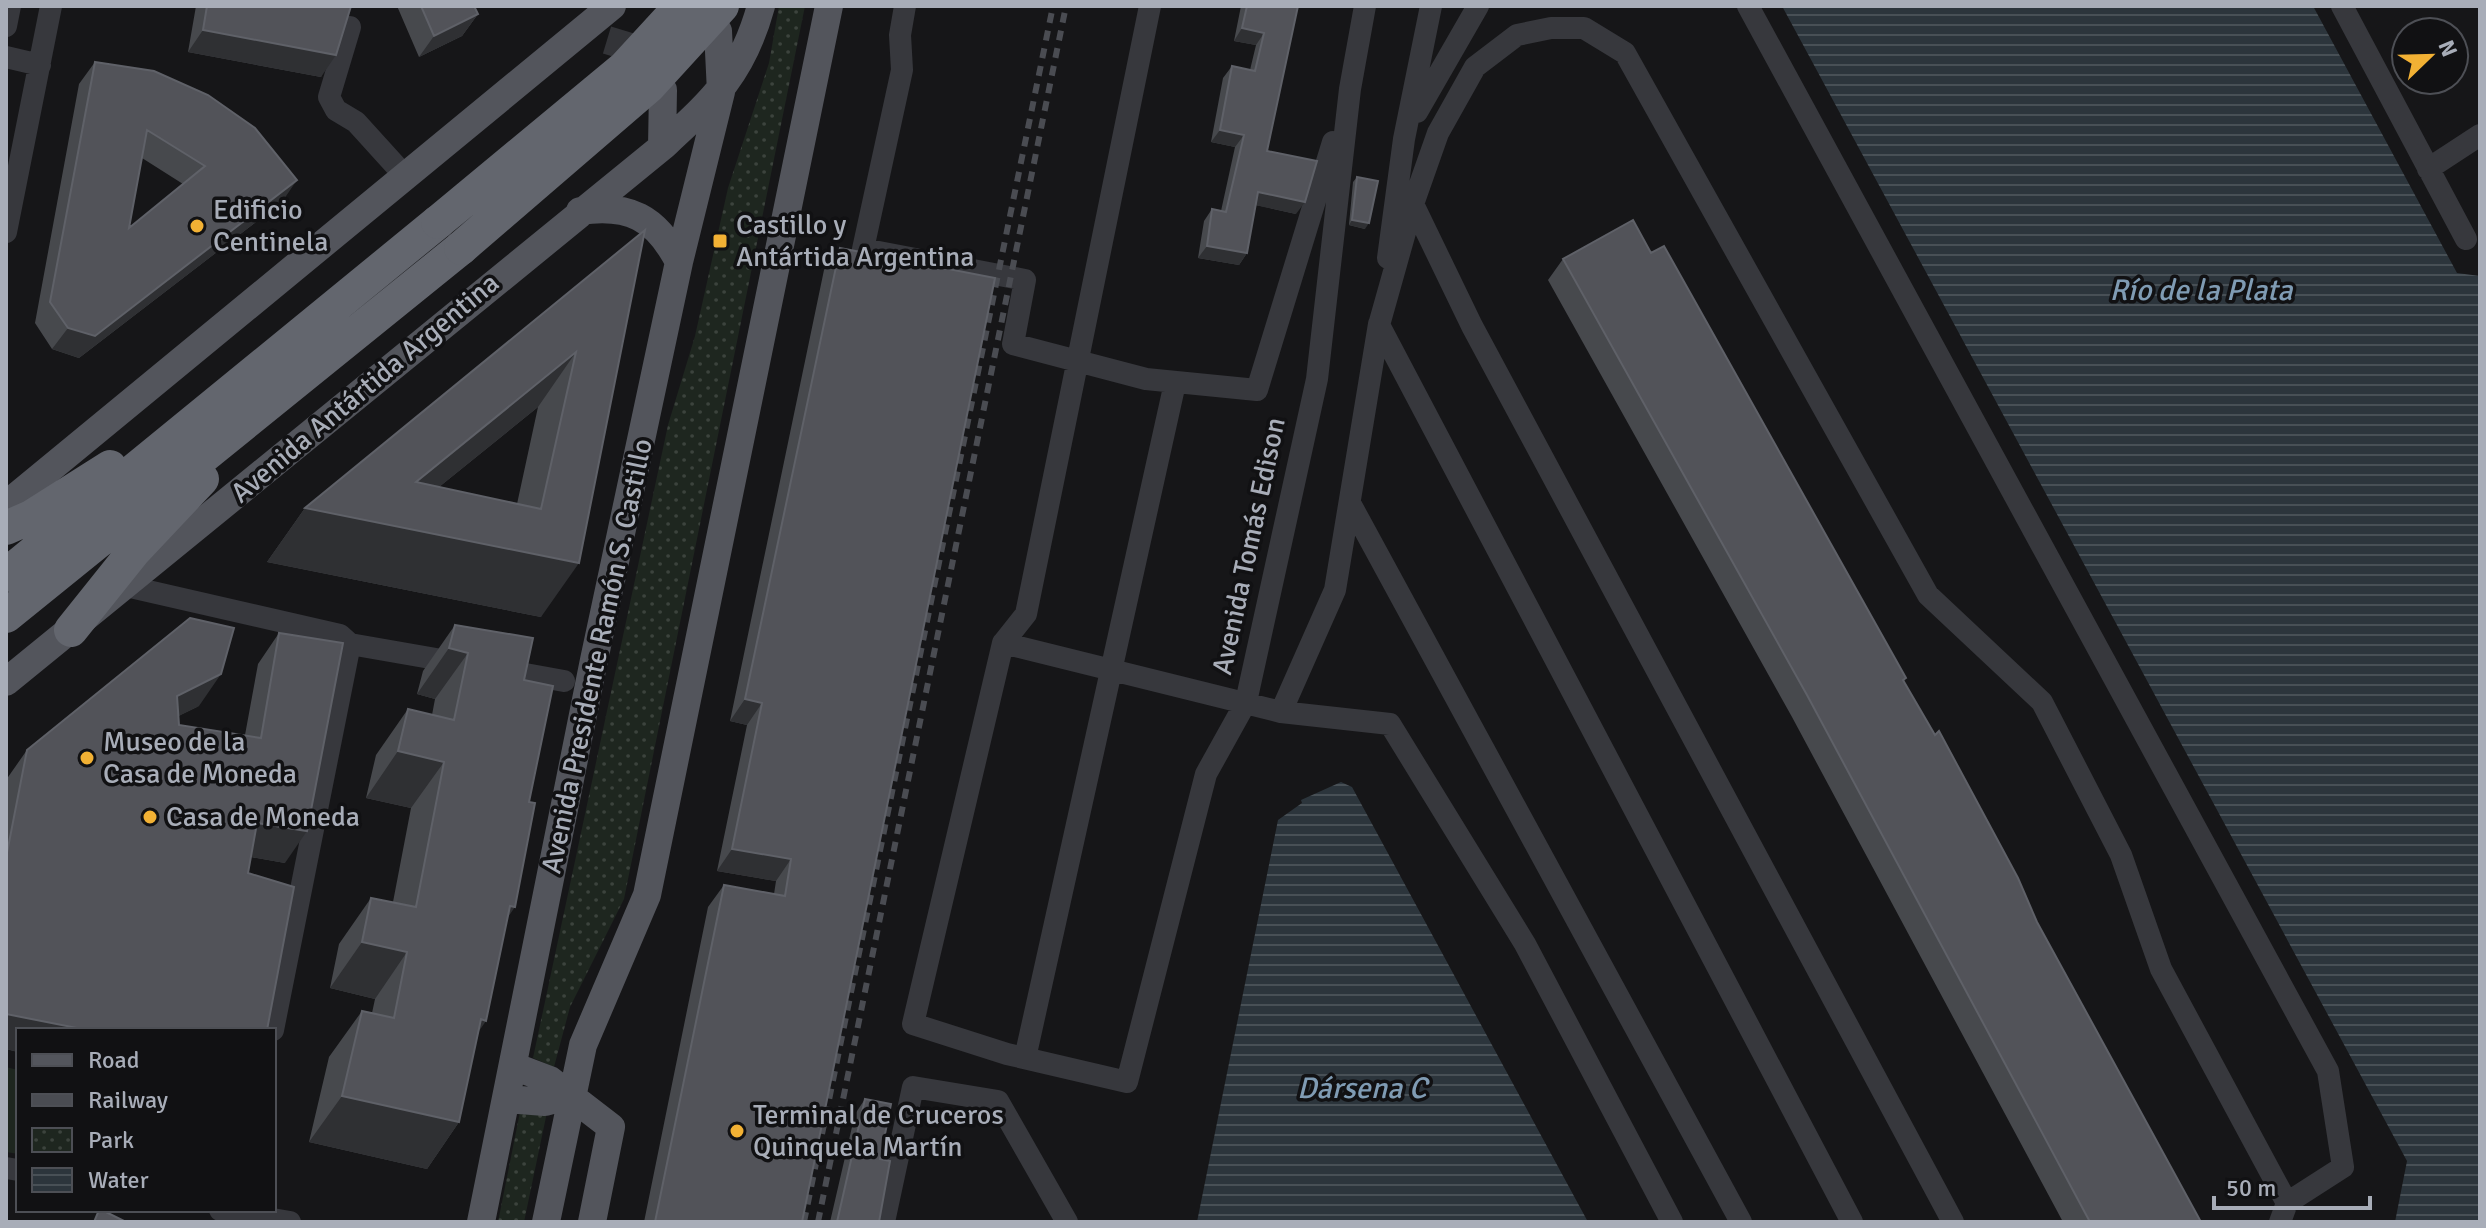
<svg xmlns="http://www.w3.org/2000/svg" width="2486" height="1228" font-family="Signika,sans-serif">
	<defs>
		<pattern id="park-dots" width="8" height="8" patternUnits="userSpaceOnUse" patternTransform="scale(2)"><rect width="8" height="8" fill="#1e261f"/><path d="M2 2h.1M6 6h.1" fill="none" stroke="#3c433d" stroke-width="1.8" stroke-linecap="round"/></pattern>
		<pattern id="water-rules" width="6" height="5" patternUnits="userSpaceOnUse" patternTransform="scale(2)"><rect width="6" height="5" fill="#2c353c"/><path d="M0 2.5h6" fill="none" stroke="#485056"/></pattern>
	</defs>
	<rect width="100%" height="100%" fill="#161618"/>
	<!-- green -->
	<path fill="#1e261f" d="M 6,1067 L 18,1070 L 18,1154 L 6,1152 Z"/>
	<!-- park -->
	<path fill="url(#park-dots)" d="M 779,6 L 805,6 L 624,899 L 570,1007 L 554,1067 L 533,1058 L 668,425 L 695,336 L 728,188 L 769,63 Z
		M 521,1107 L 547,1112 L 524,1222 L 498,1222 Z"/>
	<!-- water -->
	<path fill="url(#water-rules)" d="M 1782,6 L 2313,6 L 2457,273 L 2480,276 L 2480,1222 L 2395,1222 L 2407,1161 Z
		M 1341,782 L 1352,787 L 1588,1222 L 1197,1222 L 1278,820 L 1302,803 L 1301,800 Z"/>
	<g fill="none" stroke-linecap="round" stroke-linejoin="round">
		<!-- major-tunnel -->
		<path stroke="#333438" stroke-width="28" stroke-dasharray="28 14" stroke-linecap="butt" d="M 607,40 L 630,47 L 652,68"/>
		<!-- minor -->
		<path stroke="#37383d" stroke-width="22" d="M 905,6 L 900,35 L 902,70 L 863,249 L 1025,280 L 1013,344 L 1146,379 L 1257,390 L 1333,142
			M 1150,6 L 1026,614 L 1003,643 L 913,1024 L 1007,1054 L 1127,1082 L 1206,774 L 1246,702 L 1317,379 L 1350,89 L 1365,6
			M 1748,6 L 2328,1071 L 2343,1167 L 2287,1203
			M 2342,6 L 2466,239
			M 6,26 L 10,6
			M 350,27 L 329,97 L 336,110 L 356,122 L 405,176
			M 6,57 L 40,65
			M 1417,112 L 1478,6
			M 2428,169 L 2480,135
			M 1413,204 L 1472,326 L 1953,1222
			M 6,232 L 51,6
			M 1388,258 L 1404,139 L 1431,6
			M 1351,505 L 1741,1222
			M 126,586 L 340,635 L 350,644 L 273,1030
			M 1003,643 L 1281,712 L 1390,724 L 1525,944 L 1672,1222
			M 350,644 L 459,663
			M 497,669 L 564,681
			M 1281,712 L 1335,590 L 1379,324
			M 1025,1058 L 1175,383
			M 6,1168 L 18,1170
			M 220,1210 L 290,1222
			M 884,1222 L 913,1087 L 998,1101 L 1067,1222
			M 1852,1222 L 1379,325 L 1413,204 L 1438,133 L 1475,67 L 1517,35 L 1551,28 L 1584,28 L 1625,53 L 1928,595 L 2042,702 L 2121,855 L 2161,969 L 2287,1203 L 2280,1222"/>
		<!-- major -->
		<path stroke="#53555c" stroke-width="28" d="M 662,147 L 663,90
			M 580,211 C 629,204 656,217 679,262
			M 6,505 L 612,6
			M 6,682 L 662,147 C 713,100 742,75 761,6
			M 513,1066 L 550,1080 L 611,1127 L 592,1222
			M 506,1099 L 545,1102 L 571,1095
			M 481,1222 L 594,660 L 679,262 L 721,92 L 718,31
			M 546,1222 L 583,1045 L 647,895 L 829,6"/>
		<!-- highway -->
		<path stroke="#63666e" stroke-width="34" d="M 6,528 L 31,517 L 110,467
			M 6,575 L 438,222
			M 6,616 L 461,248
			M 71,630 L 135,550 L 202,479"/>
		<!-- rail -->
		<path stroke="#4a4c52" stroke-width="6" stroke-dasharray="10 8" stroke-linecap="butt" d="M 804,1222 L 1053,6
			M 818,1222 L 1066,6"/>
		<!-- highway-bridge -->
		<path stroke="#63666e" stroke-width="34" d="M 438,222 L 625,67 L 681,6
			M 461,248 L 649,86 L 722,6"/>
	</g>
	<!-- wall -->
	<path fill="#47494d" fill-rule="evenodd" d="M 196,6 L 351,6 L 321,77 L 188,52 Z
		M 397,6 L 474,6 L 478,14 L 462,36 L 419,57 Z
		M 1241,6 L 1298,6 L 1267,151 L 1296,214 L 1256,205 L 1247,253 L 1239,265 L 1198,258 L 1204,221 L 1212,209 L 1221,211 L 1235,147 L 1211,142 L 1223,78 L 1232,66 L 1250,70 L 1256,45 L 1234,41 Z
		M 95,62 L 282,202 L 79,358 L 52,349 L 35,323 L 79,84 ZM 142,158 L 183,184 L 129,228 Z
		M 1357,177 L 1365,229 L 1349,225 L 1353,182 Z
		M 645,230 L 541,617 L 267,562 L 305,508 ZM 538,407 L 517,504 L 439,487 Z
		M 840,248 L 802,1222 L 644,1222 L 708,907 L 724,885 L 774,894 L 776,881 L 717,871 L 747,725 L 730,721 L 824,270 Z
		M 1651,253 L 1906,678 L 1904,681 L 2201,1222 L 2063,1222 L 1792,717 L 1548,280 L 1563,259 Z
		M 455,625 L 524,680 L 529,802 L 507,918 L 478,1032 L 459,1122 L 427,1169 L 309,1142 L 329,1057 L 362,1011 L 372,1013 L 375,999 L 330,988 L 339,944 L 371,898 L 393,902 L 411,808 L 366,798 L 376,755 L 408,709 L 432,715 L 435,699 L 417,694 L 423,671 Z
		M 279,633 L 285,863 L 251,857 L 248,873 L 18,1030 L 18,1052 L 6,1049 L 6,780 L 27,750 L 199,706 L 178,716 L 179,725 L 245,735 L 258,664 Z
		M 865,1099 L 880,1159 L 879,1222 L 830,1222 L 855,1114 Z"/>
	<!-- shaded-wall -->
	<path fill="#2f3033" d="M 478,14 L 462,36 L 419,57 L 434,36 Z
		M 1242,28 L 1264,33 L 1256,45 L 1234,41 Z
		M 203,30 L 336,55 L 321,77 L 188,52 Z
		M 1220,130 L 1244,135 L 1235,147 L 1211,142 Z
		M 297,180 L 282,202 L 79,358 L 52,349 L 68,328 Z
		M 1258,192 L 1305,202 L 1296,214 L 1250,204 Z
		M 1352,220 L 1369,223 L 1365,229 L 1349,225 Z
		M 1207,246 L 1247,253 L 1239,265 L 1198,258 Z
		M 576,352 L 538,407 L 392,525 L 579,563 L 541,617 L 267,562 L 305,508 L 416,482 Z
		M 449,648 L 468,653 L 435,699 L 417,694 Z
		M 221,674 L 199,706 L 155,728 L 177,696 Z
		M 745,699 L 762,703 L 747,725 L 730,721 Z
		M 398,751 L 444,762 L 411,808 L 366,798 Z
		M 257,823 L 307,831 L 285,863 L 235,854 Z
		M 732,849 L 791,859 L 776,881 L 717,871 Z
		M 510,906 L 515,907 L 483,953 Z
		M 362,942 L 407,952 L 375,999 L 330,988 Z
		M 6,1014 L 87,1030 L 18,1030 L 18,1052 L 6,1049 Z
		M 481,1019 L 486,1021 L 454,1067 Z
		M 342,1096 L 459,1122 L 427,1169 L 309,1142 Z"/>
	<!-- building -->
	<path fill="#525359" stroke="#5f6168" stroke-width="2" fill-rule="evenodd" d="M 207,6 L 351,6 L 336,55 L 203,30 Z
		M 421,6 L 474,6 L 478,14 L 434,36 Z
		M 1247,6 L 1298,6 L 1267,151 L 1317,161 L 1305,202 L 1258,192 L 1247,253 L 1207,246 L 1212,209 L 1226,212 L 1244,135 L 1220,130 L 1232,66 L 1255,71 L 1264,33 L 1242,28 Z
		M 95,62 L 154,71 L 208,95 L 255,128 L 297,180 L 95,336 L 68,328 L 50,302 ZM 147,130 L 205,166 L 129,228 Z
		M 1357,177 L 1378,181 L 1369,223 L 1352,220 Z
		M 1633,220 L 1651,253 L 1664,246 L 1906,678 L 1903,680 L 1935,735 L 1939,731 L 2018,878 L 2037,922 L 2201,1222 L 2090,1222 L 1807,695 L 1563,259 Z
		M 645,230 L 579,563 L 305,508 ZM 576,352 L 541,509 L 416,482 Z
		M 840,248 L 995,278 L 802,1222 L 655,1222 L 724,885 L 785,896 L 791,859 L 732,849 L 762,703 L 745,699 Z
		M 190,618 L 234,628 L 221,674 L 177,696 L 179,725 L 261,738 L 279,633 L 343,643 L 307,831 L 257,823 L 248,873 L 294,887 L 267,1030 L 87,1030 L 6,1014 L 6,858 L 27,750 Z
		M 455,625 L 533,638 L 524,680 L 553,686 L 529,802 L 535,803 L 515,907 L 510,906 L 486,1021 L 481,1019 L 459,1122 L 342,1096 L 362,1011 L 394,1018 L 407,952 L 362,942 L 371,898 L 416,907 L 444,762 L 398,751 L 408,709 L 454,720 L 468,653 L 449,648 Z
		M 865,1099 L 891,1104 L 880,1159 L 890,1161 L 879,1222 L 837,1222 Z
		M 99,1210 L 102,1210 L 126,1222 L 94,1222 Z"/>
	<!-- markers -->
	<g fill="#f2b134" stroke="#111113" stroke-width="3">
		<circle cx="197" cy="226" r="8"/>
		<rect x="712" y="233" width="16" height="16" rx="4"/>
		<circle cx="87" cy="758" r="8"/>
		<circle cx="150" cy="817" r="8"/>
		<circle cx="737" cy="1131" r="8"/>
	</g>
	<g text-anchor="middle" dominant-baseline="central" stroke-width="7" stroke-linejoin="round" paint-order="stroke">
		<!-- poi labels -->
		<g font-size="28" fill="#a8adb8" stroke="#111113" text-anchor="start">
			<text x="213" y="210">Edificio<tspan x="213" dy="32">Centinela</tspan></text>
			<text x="736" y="225">Castillo y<tspan x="736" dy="32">Antártida Argentina</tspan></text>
			<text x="103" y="742">Museo de la<tspan x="103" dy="32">Casa de Moneda</tspan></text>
			<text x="166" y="817">Casa de Moneda</text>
			<text x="753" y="1115">Terminal de Cruceros<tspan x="753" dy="32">Quinquela Martín</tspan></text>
		</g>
		<!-- street labels -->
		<g font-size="28" fill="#a8adb8" stroke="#111113">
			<text transform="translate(365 388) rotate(-40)">Avenida Antártida Argentina</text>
			<text transform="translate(1249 546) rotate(-78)">Avenida Tomás Edison</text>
			<text transform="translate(597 656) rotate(-78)">Avenida Presidente Ramón S. Castillo</text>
		</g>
		<!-- water labels -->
		<g font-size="30" font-style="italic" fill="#7f9bb3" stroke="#111113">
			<text x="2201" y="290">Río de la Plata</text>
			<text x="1362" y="1088">Dársena C</text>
		</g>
	</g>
	<!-- border -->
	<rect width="2486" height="1228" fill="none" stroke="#a8adb8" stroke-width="16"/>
	<!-- legend -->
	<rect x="16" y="1028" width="260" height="184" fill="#111113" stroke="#4d4f55" stroke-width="2"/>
	<rect x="32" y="1054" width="40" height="12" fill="#53555c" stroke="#4d4f55" stroke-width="2"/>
	<text x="88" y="1068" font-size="24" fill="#a8adb8">Road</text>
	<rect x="32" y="1094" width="40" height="12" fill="#4a4c52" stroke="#4d4f55" stroke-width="2"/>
	<text x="88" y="1108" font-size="24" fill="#a8adb8">Railway</text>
	<rect x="32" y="1128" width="40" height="24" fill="url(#park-dots)" stroke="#4d4f55" stroke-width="2"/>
	<text x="88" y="1148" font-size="24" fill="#a8adb8">Park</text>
	<rect x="32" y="1168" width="40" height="24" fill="url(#water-rules)" stroke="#4d4f55" stroke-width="2"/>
	<text x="88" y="1188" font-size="24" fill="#a8adb8">Water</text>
	<!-- north arrow -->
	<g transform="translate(2430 56) rotate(67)"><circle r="38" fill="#111113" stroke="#4d4f55" stroke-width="2"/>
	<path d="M0-6L14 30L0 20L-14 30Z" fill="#f2b134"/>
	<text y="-12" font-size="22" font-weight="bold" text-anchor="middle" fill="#a8adb8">N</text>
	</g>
	<!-- scale -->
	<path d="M2214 1196v12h156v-12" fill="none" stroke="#a8adb8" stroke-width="4"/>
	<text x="2226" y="1196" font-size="24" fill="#a8adb8" stroke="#111113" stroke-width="6" paint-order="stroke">50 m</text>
</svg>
